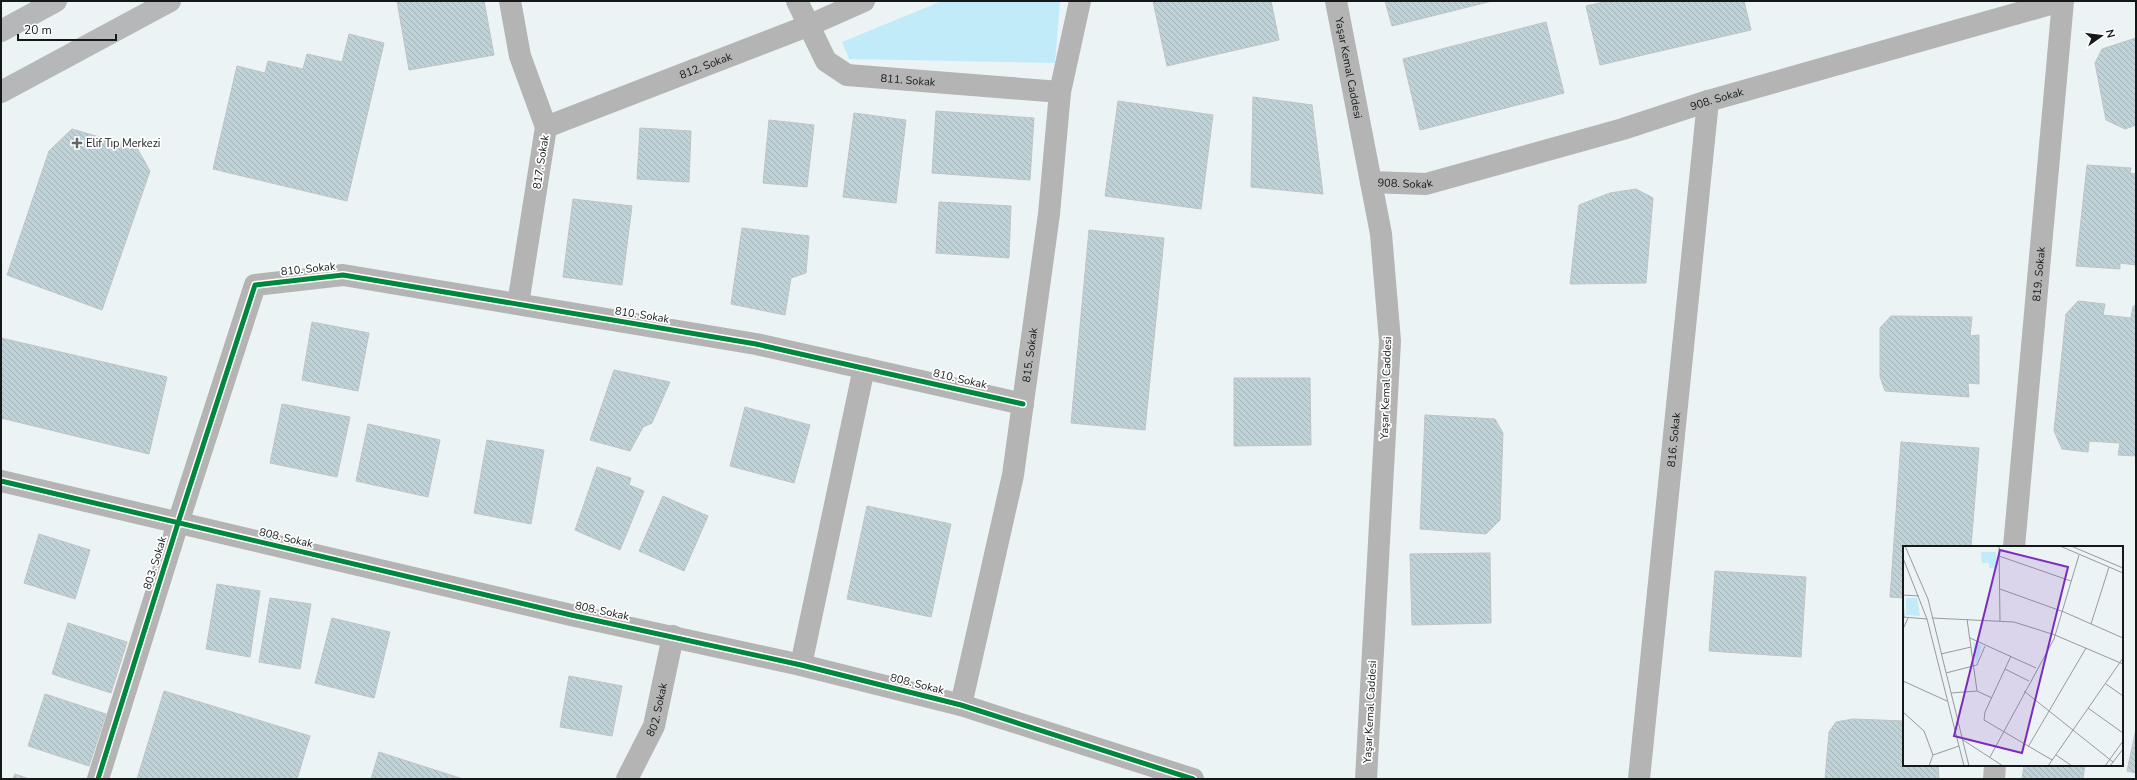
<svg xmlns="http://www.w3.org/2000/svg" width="2137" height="780" font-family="'Nunito Sans',sans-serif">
	<defs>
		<pattern id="building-back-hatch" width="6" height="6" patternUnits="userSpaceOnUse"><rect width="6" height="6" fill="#bfd2d8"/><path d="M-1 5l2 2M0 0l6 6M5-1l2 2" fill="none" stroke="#a3b4b9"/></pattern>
	</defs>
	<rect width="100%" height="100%" fill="#ecf3f4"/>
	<!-- park -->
	<path fill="#c2ebfa" d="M 942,1 L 1060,1 L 1055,63 L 849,59 L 842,42 Z"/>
	<!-- building -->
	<path fill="url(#building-back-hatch)" stroke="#bfc4c5" d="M 397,1 L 484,1 L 494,55 L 409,70 Z
		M 1153,1 L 1271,1 L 1279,40 L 1167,66 Z
		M 1385,1 L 1492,1 L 1392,26 Z
		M 1608,1 L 1744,1 L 1751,30 L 1600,65 L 1586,6 Z
		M 1546,22 L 1564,93 L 1420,130 L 1403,59 Z
		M 349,34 L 384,43 L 347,201 L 213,169 L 237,66 L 265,73 L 268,61 L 303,69 L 307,54 L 342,62 Z
		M 2136,38 L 2136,125 L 2125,129 L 2106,120 L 2095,63 L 2102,49 Z
		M 1253,97 L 1312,105 L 1323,194 L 1251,187 Z
		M 1118,101 L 1213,115 L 1201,209 L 1105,196 Z
		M 936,111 L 1034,118 L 1030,180 L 932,173 Z
		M 854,113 L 906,120 L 896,203 L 843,197 Z
		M 769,120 L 814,125 L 807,187 L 763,183 Z
		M 640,128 L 691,131 L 689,182 L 637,179 Z
		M 72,129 L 137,148 L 150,171 L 102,310 L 7,275 L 49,151 Z
		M 2087,165 L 2131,168 L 2130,173 L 2136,174 L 2136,265 L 2120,263 L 2120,269 L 2076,266 Z
		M 1636,189 L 1653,198 L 1646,283 L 1570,284 L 1579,205 L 1610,193 Z
		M 573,199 L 632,206 L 622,285 L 563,277 Z
		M 939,202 L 1011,206 L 1009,258 L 936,253 Z
		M 742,228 L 809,236 L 806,273 L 791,278 L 785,315 L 731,304 Z
		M 1089,230 L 1164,238 L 1145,430 L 1071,423 Z
		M 2078,301 L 2105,304 L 2103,315 L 2131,318 L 2133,306 L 2136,306 L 2136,456 L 2118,455 L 2120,443 L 2089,441 L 2088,452 L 2062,449 L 2054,431 L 2066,314 Z
		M 1891,316 L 1972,317 L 1970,336 L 1979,335 L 1979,384 L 1968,383 L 1969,397 L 1885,391 L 1880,377 L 1880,328 Z
		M 312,322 L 369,333 L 358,391 L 302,380 Z
		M 1,338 L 167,377 L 149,454 L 1,418 Z
		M 614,370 L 670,382 L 652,423 L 643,427 L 630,451 L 590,440 Z
		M 1234,378 L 1310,378 L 1311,445 L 1234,446 Z
		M 282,404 L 350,417 L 337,477 L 270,463 Z
		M 745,407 L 810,425 L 794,483 L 730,466 Z
		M 1425,415 L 1495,419 L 1503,433 L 1500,520 L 1486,534 L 1420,529 Z
		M 368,424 L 440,440 L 428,497 L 356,481 Z
		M 487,440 L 544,450 L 531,524 L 474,513 Z
		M 1901,442 L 1979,448 L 1971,547 L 1904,547 L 1904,598 L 1890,597 Z
		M 597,467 L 631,478 L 629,485 L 644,491 L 620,550 L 575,530 Z
		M 663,496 L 708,516 L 684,571 L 639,551 Z
		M 867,506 L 951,524 L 931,617 L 847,599 Z
		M 39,534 L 90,550 L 75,599 L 24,583 Z
		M 1490,553 L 1491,623 L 1412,625 L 1410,554 Z
		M 1715,571 L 1806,577 L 1801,657 L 1709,651 Z
		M 217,584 L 260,591 L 250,657 L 206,649 Z
		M 270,598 L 311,604 L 300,669 L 259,662 Z
		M 332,618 L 390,632 L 374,698 L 315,683 Z
		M 68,623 L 127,642 L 111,693 L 52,674 Z
		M 569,676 L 622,686 L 612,736 L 560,727 Z
		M 164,691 L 310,736 L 297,779 L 137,779 Z
		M 45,694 L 106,714 L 89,766 L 28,746 Z
		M 1853,719 L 1904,721 L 1904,765 L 1938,765 L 1939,779 L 1825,779 L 1829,732 L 1836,722 Z
		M 2136,729 L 2136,773 L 2127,771 Z
		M 379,752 L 463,779 L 371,779 Z
		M 2024,765 L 2085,765 L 2083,779 L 2022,779 Z
		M 15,774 L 29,779 L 13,779 Z"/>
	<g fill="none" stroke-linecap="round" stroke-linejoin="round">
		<!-- minor -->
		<g stroke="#b3b4b3" stroke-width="22">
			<path d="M 510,1 L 520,56 L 546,127 L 518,304"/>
			<path id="s1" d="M 797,1 L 826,61 L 847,75 L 1060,92"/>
			<path id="s2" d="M 1336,1 L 1381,234 L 1390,341 L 1366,779"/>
			<path id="s3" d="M 546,127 L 810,25 L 864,1"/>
			<path id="s4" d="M 1371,182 L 1426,184 L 1623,129 L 1708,101 L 2061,1"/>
			<path d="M 1,481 L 571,615 L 801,665 L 961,705 L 1193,779"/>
			<path id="s5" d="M 2014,547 L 2063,1"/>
			<path d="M 801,665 L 864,368"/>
			<path id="s6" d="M 961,705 L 1013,475 L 1049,214 L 1060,92 L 1080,1"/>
			<path d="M 98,779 L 178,523 L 255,285 L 343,275 L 756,344 L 1023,404"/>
			<path id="s7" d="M 627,779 L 654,726 L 673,636"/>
			<path id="s8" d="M 1639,779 L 1708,101"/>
			<path d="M 1994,779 L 1995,765"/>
		</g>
		<!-- major -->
		<path stroke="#b5b7b8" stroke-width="22" d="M 1,31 L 56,1
			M 1,92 L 170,1"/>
		<defs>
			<path id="cycleway" d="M 1,481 L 571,615 L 801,665 L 961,705 L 1193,779
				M 98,779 L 178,523 L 255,285 L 343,275 L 756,344 L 1023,404"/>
		</defs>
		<!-- cycleway casing -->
		<use href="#cycleway" stroke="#fff" stroke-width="8"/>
		<!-- cycleway -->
		<use href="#cycleway" stroke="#00873e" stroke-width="5"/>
	</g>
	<!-- markers -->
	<path fill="#606566" stroke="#fff" stroke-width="1.5" d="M75 137h4v4h4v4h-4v4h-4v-4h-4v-4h4z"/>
	<g text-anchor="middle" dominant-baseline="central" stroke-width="3.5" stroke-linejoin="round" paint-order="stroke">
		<!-- street labels -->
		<g font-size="11" fill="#141819" stroke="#fff">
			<text stroke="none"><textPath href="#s3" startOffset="171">812. Sokak</textPath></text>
			<text stroke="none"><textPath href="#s2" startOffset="68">Yaşar Kemal Caddesi</textPath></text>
			<text stroke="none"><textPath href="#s1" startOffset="153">811. Sokak</textPath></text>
			<text stroke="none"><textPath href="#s4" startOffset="358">908. Sokak</textPath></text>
			<text transform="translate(541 162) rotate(-81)">817. Sokak</text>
			<text stroke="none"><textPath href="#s4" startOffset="34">908. Sokak</textPath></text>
			<text transform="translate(308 269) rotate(-6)">810. Sokak</text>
			<text stroke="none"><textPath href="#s5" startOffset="274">819. Sokak</textPath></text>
			<text transform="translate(642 315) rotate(9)">810. Sokak</text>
			<text stroke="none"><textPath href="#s6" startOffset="357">815. Sokak</textPath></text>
			<text transform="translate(960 379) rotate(13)">810. Sokak</text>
			<text transform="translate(1386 388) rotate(-88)">Yaşar Kemal Caddesi</text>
			<text stroke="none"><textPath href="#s8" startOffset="341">816. Sokak</textPath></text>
			<text transform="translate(286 538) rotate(13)">808. Sokak</text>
			<text transform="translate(155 563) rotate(-73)">803. Sokak</text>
			<text transform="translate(602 611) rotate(12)">808. Sokak</text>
			<text transform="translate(917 684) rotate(14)">808. Sokak</text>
			<text stroke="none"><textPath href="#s7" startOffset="76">802. Sokak</textPath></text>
			<text transform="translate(1370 712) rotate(-87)">Yaşar Kemal Caddesi</text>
		</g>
		<!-- poi labels -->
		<g font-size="11" fill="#141819" stroke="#fff" text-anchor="start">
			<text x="86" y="143">Elif Tıp Merkezi</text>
		</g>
	</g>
	<!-- overview -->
	<g transform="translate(1903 546)">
		<rect width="220" height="220" fill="#ecf3f4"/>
		<path d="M 78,6 L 93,6 L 93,22 L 86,22 L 86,17 L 79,17 Z" fill="#c2ebfa"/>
		<path d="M 3,52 L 14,52 L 17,70 L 3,69 ZM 70,96 L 79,99 L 74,117 L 73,118 Z" fill="#c2ebfa"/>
		<path fill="none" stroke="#969b9c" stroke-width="1" d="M 2,0 L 25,53 L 66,220M 96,0 L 97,75M 157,0 L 220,27M 168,0 L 220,22M 96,10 L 168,35M 0,12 L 24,73 L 61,220M 97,43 L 161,66 L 220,92M 0,49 L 1,72M 0,49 L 16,50M 0,71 L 24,73M 29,72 L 111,76 L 152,89 L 220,118M 64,73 L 74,145M 188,78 L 206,21M 0,83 L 5,72M 67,92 L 133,122M 38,108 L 68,101M 108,110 L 82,166 L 81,174 L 149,214M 102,123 L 126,135M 43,127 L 74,119 L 82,100M 0,135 L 44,155M 203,138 L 220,150M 121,145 L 210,216M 48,147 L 74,145 L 89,152M 185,162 L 220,187M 0,166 L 21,185 L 30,209M 60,194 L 100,220M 125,201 L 183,102M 153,209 L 169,220M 87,211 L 151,93 L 176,9M 26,220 L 30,209 L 56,200M 145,220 L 220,112M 202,220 L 220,195M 207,220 L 220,203"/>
		<path fill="#7b2cbf" fill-opacity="0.15" stroke="#7b2cbf" stroke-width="2" d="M 97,4 L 165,21 L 119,207 L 51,190 Z"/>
		<rect width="220" height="220" fill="none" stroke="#141819" stroke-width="2"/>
	</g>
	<!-- border -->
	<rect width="2137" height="780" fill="none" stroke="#141819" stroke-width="4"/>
	<!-- north arrow -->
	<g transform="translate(2101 36) rotate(76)" stroke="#ffffff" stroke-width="3" paint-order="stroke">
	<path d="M0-3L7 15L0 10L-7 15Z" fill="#141819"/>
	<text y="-6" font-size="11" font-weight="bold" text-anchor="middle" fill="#141819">N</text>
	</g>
	<!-- scale -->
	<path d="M18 34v6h98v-6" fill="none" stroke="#141819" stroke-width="2"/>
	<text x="24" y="34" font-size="12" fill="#141819" stroke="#ffffff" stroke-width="3" paint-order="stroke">20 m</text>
</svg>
